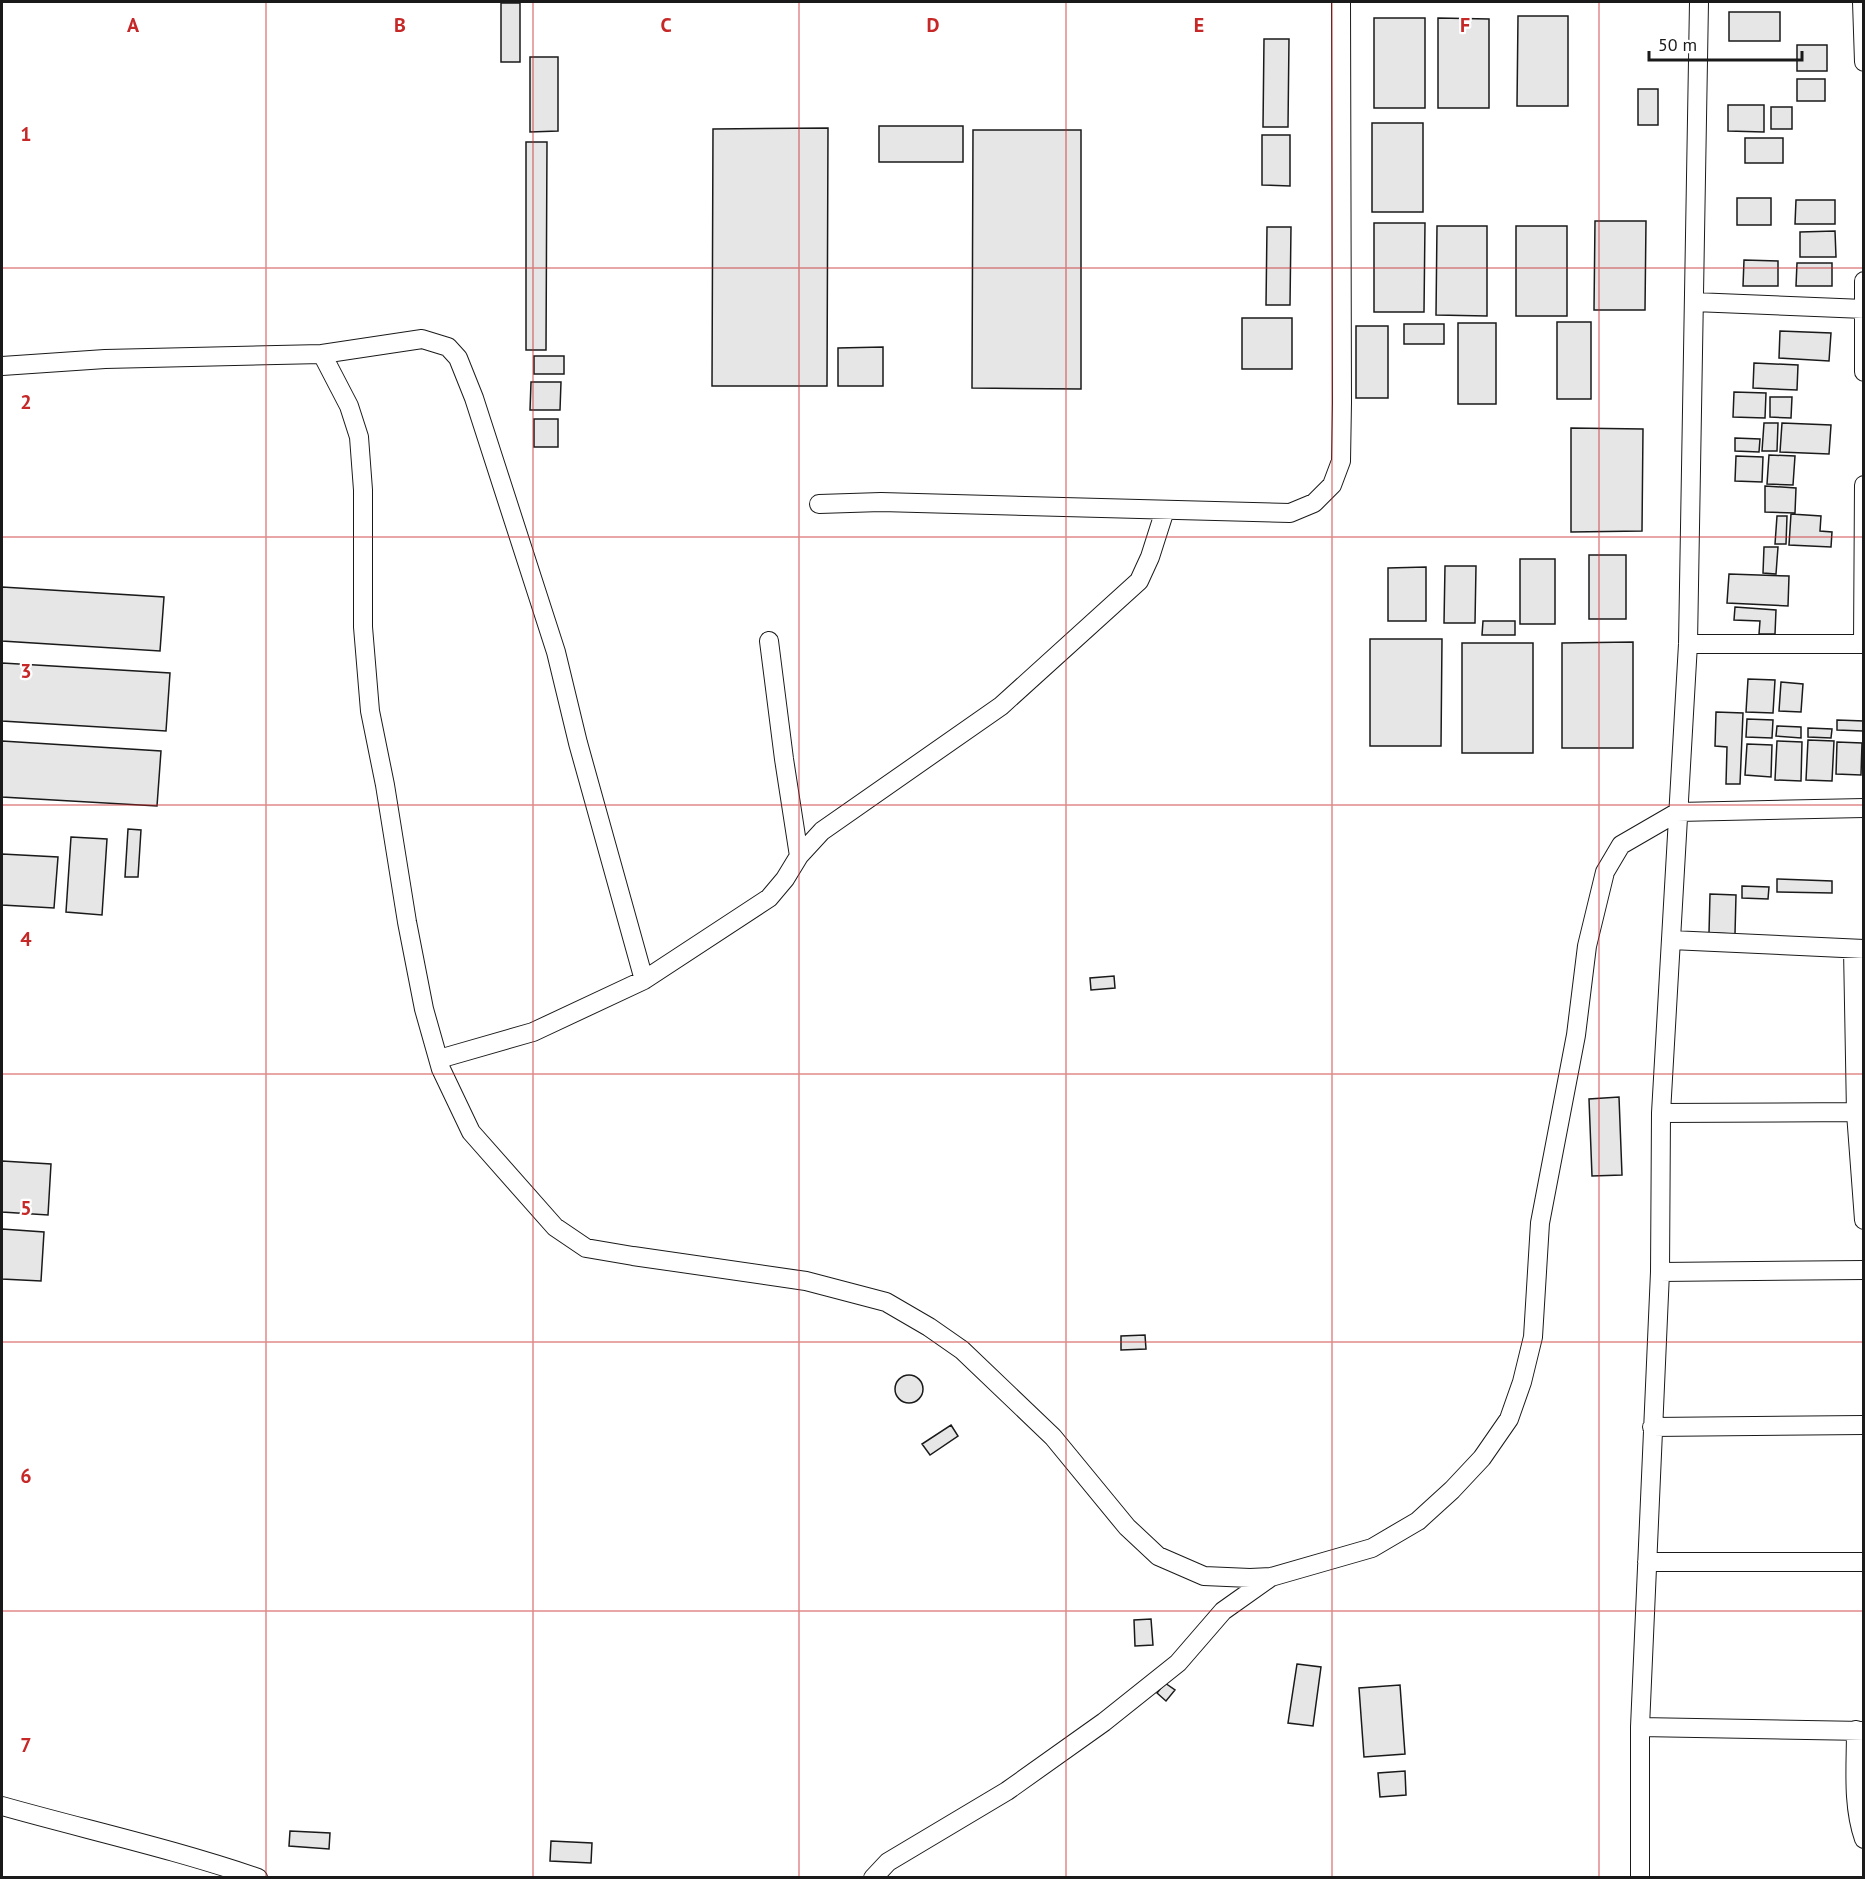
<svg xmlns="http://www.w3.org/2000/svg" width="1865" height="1879" font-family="'PT Sans',sans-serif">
	<rect width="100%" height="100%" fill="#fff"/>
	<!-- building -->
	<path fill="#e6e6e6" stroke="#1a1a1a" stroke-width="1.5" d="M 501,3 L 520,3 L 520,62 L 501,62 Z
		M 1729,12 L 1780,12 L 1780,41 L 1729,41 Z
		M 1518,16 L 1568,16 L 1568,106 L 1517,106 Z
		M 1374,18 L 1425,18 L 1425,108 L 1374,108 Z
		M 1438,18 L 1489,19 L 1489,108 L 1438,108 Z
		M 1264,39 L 1289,39 L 1288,127 L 1263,127 Z
		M 1797,45 L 1827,45 L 1827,71 L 1797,71 Z
		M 530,57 L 558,57 L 558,131 L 530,132 Z
		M 1797,79 L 1825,79 L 1825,101 L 1797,101 Z
		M 1638,89 L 1658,89 L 1658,125 L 1638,125 Z
		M 1728,105 L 1764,105 L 1764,132 L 1728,131 Z
		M 1771,107 L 1792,107 L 1792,129 L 1771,129 Z
		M 1372,123 L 1423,123 L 1423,212 L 1372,212 Z
		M 879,126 L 963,126 L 963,162 L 879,162 Z
		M 828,128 L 827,386 L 712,386 L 713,129 Z
		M 973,130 L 1081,130 L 1081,389 L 972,388 Z
		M 1262,135 L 1290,135 L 1290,186 L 1262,185 Z
		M 1745,138 L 1783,138 L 1783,163 L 1745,163 Z
		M 526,142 L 547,142 L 546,350 L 526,350 Z
		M 1737,198 L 1771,198 L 1771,225 L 1737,225 Z
		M 1796,200 L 1835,200 L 1835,224 L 1795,224 Z
		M 1595,221 L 1646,221 L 1645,310 L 1594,310 Z
		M 1374,223 L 1425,223 L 1424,312 L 1374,312 Z
		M 1437,226 L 1487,226 L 1487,316 L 1436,315 Z
		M 1516,226 L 1567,226 L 1567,316 L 1516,316 Z
		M 1267,227 L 1291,227 L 1290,305 L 1266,305 Z
		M 1835,231 L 1836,257 L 1800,257 L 1800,232 Z
		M 1744,260 L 1778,261 L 1778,286 L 1743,286 Z
		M 1797,263 L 1832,263 L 1832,286 L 1796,286 Z
		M 1242,318 L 1292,318 L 1292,369 L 1242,369 Z
		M 1557,322 L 1591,322 L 1591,399 L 1557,399 Z
		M 1458,323 L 1496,323 L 1496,404 L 1458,404 Z
		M 1404,324 L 1444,324 L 1444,344 L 1404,344 Z
		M 1356,326 L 1388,326 L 1388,398 L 1356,398 Z
		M 1780,331 L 1831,333 L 1829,361 L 1779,358 Z
		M 883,347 L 883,386 L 838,386 L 838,348 Z
		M 534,356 L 564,356 L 564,374 L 534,374 Z
		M 1754,363 L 1798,365 L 1797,390 L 1753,388 Z
		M 531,382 L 561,382 L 560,410 L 530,410 Z
		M 1734,392 L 1766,393 L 1765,418 L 1733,417 Z
		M 1770,397 L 1792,397 L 1791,418 L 1770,417 Z
		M 534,419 L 558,419 L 558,447 L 534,447 Z
		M 1764,423 L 1778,423 L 1777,451 L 1762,451 Z
		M 1782,423 L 1831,425 L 1829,454 L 1780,452 Z
		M 1571,428 L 1643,429 L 1642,531 L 1571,532 Z
		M 1735,438 L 1760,439 L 1759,452 L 1735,451 Z
		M 1769,455 L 1795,456 L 1793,485 L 1767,484 Z
		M 1736,456 L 1763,457 L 1762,482 L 1735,481 Z
		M 1765,486 L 1796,488 L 1795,513 L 1765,512 Z
		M 1791,514 L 1821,516 L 1820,531 L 1832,532 L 1831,547 L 1789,545 Z
		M 1777,516 L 1787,516 L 1786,544 L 1775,544 Z
		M 1764,547 L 1778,547 L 1776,574 L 1763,573 Z
		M 1589,555 L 1626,555 L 1626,619 L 1589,619 Z
		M 1520,559 L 1555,559 L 1555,624 L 1520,624 Z
		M 1445,566 L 1476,566 L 1475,623 L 1444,623 Z
		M 1426,567 L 1426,621 L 1388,621 L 1388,568 Z
		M 1729,574 L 1789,576 L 1788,606 L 1727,603 Z
		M 2,587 L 164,597 L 160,651 L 2,641 Z
		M 1735,607 L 1776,610 L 1775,634 L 1759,634 L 1760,621 L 1734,620 Z
		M 1483,621 L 1515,621 L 1515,635 L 1482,635 Z
		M 1370,639 L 1442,639 L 1441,746 L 1370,746 Z
		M 1633,642 L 1633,748 L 1562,748 L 1562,643 Z
		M 1462,643 L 1533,643 L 1533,753 L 1462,753 Z
		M 2,663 L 170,673 L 166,731 L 2,721 Z
		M 1748,679 L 1775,680 L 1773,713 L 1746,712 Z
		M 1781,682 L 1803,684 L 1801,712 L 1779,711 Z
		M 1716,712 L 1743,713 L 1740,784 L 1726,784 L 1727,747 L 1715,746 Z
		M 1747,719 L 1773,720 L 1772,738 L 1746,737 Z
		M 1837,720 L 1864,721 L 1863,731 L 1837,730 Z
		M 1777,726 L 1801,727 L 1801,738 L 1776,736 Z
		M 1808,728 L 1832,729 L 1831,738 L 1808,737 Z
		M 1808,740 L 1834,741 L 1832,781 L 1806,780 Z
		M 2,741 L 161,751 L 157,806 L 2,797 Z
		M 1777,741 L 1802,742 L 1801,781 L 1775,780 Z
		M 1837,742 L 1862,743 L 1861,775 L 1836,774 Z
		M 1747,744 L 1772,745 L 1771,777 L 1745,775 Z
		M 128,829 L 141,830 L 138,877 L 125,877 Z
		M 71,837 L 107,839 L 102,915 L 66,912 Z
		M 2,854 L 58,857 L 54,908 L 2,905 Z
		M 1777,879 L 1832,881 L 1832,893 L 1777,892 Z
		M 1742,886 L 1769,887 L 1768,899 L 1742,898 Z
		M 1710,894 L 1736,895 L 1735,934 L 1709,933 Z
		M 1114,976 L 1115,988 L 1091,990 L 1090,978 Z
		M 1619,1097 L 1622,1175 L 1592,1176 L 1589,1099 Z
		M 2,1161 L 51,1164 L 48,1215 L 2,1212 Z
		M 2,1229 L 44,1232 L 41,1281 L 2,1279 Z
		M 1145,1335 L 1146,1349 L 1121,1350 L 1121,1336 Z
		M895 1389a14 14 0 1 1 28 0a14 14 0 1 1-28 0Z
		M 951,1425 L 958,1436 L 930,1455 L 922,1444 Z
		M 1151,1619 L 1153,1645 L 1135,1646 L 1134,1620 Z
		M 1297,1664 L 1321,1667 L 1313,1726 L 1288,1723 Z
		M 1165,1683 L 1175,1690 L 1166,1701 L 1157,1693 Z
		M 1400,1685 L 1405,1754 L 1364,1757 L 1359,1688 Z
		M 1405,1771 L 1406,1795 L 1380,1797 L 1378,1773 Z
		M 290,1831 L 330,1833 L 329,1849 L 289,1846 Z
		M 551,1841 L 592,1843 L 591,1863 L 550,1861 Z"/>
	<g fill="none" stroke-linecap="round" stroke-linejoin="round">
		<defs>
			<path id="street" d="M 1862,2 L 1864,62
				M 1864,281 L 1864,372
				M 1694,302 L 1864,309
				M 322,354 L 422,339 L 448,347 L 458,358 L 474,398 L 556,652 L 578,743 L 644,980
				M 2,366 L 105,359 L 322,354 L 349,406 L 359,437 L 363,490 L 363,627 L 370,711 L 385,785 L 407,922 L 424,1009 L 441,1069 L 471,1132 L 555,1227 L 586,1248 L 633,1256 L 806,1281 L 886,1302 L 929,1327 L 962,1350 L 1053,1437 L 1127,1527 L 1158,1556 L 1204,1576 L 1250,1578 L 1271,1577 L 1372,1548 L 1418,1521 L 1452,1490 L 1482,1458 L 1509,1419 L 1522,1382 L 1533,1337 L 1540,1223 L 1576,1035 L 1587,946 L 1605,872 L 1621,845 L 1678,812 L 1864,808
				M 819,504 L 881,502 L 1290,513 L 1314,503 L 1332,485 L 1341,461 L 1342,402 L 1341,2
				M 769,641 L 784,759 L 799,856
				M 1688,644 L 1864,644
				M 1863,644 L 1864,485
				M 1671,940 L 1864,949
				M 1853,949 L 1856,1113 L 1864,1220
				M 439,1059 L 533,1032 L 644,980 L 769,898 L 785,879 L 799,856 L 822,831 L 1001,706 L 1139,581 L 1150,557 L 1165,510
				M 1661,1113 L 1864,1112
				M 1660,1272 L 1864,1270
				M 1652,1427 L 1864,1425
				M 1647,1562 L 1864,1562
				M 1640,1727 L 1864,1731
				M 1856,1730 C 1856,1766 1852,1805 1864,1839
				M 2,1806 C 87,1830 174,1849 258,1878
				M 873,1878 L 888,1862 L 1007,1791 L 1104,1722 L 1178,1663 L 1223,1611 L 1271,1577
				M 1640,1878 L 1640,1727 L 1660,1272 L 1661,1113 L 1688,644 L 1699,2"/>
		</defs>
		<!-- street casing -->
		<use href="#street" stroke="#1a1a1a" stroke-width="20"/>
		<!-- street -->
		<use href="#street" stroke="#fff" stroke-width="18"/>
	</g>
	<!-- grid -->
	<path fill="none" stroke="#c62828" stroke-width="1.5" stroke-opacity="0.55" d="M 266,2 L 266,1878M 533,2 L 533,1878M 799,2 L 799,1878M 1066,2 L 1066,1878M 1332,2 L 1332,1878M 1599,2 L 1599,1878M 2,268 L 1864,268M 2,537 L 1864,537M 2,805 L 1864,805M 2,1074 L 1864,1074M 2,1342 L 1864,1342M 2,1611 L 1864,1611"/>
	<g font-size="20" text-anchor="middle" font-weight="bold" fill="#c62828" stroke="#fff" stroke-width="4.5" stroke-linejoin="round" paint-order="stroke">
		<text x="133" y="32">A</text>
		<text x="400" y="32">B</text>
		<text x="666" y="32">C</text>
		<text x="933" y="32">D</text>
		<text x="1199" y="32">E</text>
		<text x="1465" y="32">F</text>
		<text x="26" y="141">1</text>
		<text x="26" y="409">2</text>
		<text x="26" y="678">3</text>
		<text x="26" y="946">4</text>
		<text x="26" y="1215">5</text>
		<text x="26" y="1483">6</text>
		<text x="26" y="1752">7</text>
	</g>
	<!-- border -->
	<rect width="1865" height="1879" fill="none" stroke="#1a1a1a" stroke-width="6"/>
	<!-- scale -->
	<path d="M1649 51v9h153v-9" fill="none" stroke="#1a1a1a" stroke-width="3"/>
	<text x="1658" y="51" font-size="18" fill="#1a1a1a" stroke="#ffffff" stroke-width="4.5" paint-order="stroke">50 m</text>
</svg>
